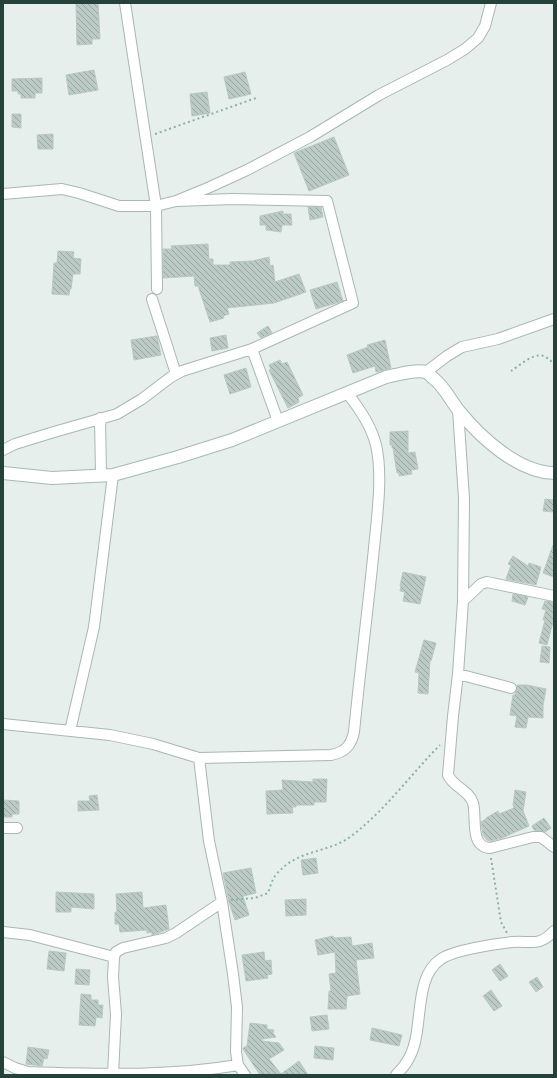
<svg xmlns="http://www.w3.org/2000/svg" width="557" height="1078" font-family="Mulish,sans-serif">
	<defs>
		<pattern id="building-back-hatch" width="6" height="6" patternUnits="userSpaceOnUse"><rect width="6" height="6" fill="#bbcac4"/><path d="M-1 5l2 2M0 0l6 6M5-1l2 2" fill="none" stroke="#98a6a0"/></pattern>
	</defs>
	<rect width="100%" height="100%" fill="#e6efeb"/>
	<!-- building -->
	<path fill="url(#building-back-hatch)" stroke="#b8c9c2" d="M 76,3 L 98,3 L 100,39 L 92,39 L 92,44 L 77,45 Z
		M 94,70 L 98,90 L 69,95 L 66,75 Z
		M 245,72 L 251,94 L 229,99 L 224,77 Z
		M 42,78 L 42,93 L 35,93 L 35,98 L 21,98 L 21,94 L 18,94 L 18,91 L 12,91 L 12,79 Z
		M 207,92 L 210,113 L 192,116 L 190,94 Z
		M 12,114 L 21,114 L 21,128 L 12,127 Z
		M 53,134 L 53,149 L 38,149 L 37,135 Z
		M 334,137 L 349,175 L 309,191 L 294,153 Z
		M 308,207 L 321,207 L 323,217 L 310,220 Z
		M 283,211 L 283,214 L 291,214 L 292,225 L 282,225 L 281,232 L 266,230 L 266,225 L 260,225 L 260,216 Z
		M 208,244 L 209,259 L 213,259 L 213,265 L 230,265 L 230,262 L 252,261 L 269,257 L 270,266 L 273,265 L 275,282 L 299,274 L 306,292 L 274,303 L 227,308 L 229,314 L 223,316 L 224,318 L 210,322 L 198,286 L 195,286 L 194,276 L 163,278 L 163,249 L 172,249 L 171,246 Z
		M 58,251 L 74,252 L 73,258 L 81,259 L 80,274 L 73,274 L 71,289 L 70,288 L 69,295 L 52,294 L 54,263 L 57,263 Z
		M 337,282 L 343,301 L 316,309 L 310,290 Z
		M 268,326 L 272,333 L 261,338 L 257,333 Z
		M 226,335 L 228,348 L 212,351 L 210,338 Z
		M 157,336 L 161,355 L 134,360 L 131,340 Z
		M 385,340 L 391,368 L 376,372 L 375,366 L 353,373 L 347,355 L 368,347 L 367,345 Z
		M 280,360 L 282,364 L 287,362 L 303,395 L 298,398 L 299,402 L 288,408 L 269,370 L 271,369 L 269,365 Z
		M 246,368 L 251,387 L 230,394 L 224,375 Z
		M 408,431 L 408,453 L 415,452 L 418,469 L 411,470 L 412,474 L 399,476 L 399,473 L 397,473 L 393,448 L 392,448 L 392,445 L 390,445 L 390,432 Z
		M 545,499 L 554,500 L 554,512 L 543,511 Z
		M 553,545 L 554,545 L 554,577 L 543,573 Z
		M 513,556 L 528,566 L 529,563 L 541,567 L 536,585 L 506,579 L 511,565 L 508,564 Z
		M 403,572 L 426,577 L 420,604 L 403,601 L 405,592 L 400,591 L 401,586 L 400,586 Z
		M 513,594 L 528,597 L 525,605 L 512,601 Z
		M 545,601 L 554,602 L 554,618 L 547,645 L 539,643 L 545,620 L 543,620 L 546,610 L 542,609 Z
		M 424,640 L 436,643 L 431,661 L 430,660 L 428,694 L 418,693 L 419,673 L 415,672 Z
		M 542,646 L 550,647 L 549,663 L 540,662 Z
		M 517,685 L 527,685 L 546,689 L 543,705 L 543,718 L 528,717 L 526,728 L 515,727 L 517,716 L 510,715 L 513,695 L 515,695 L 517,689 Z
		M 313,779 L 327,779 L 326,802 L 314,802 L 314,805 L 296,805 L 296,807 L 292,807 L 293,813 L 267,814 L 266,791 L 283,790 L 282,780 L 313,782 Z
		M 515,790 L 526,792 L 523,811 L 529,826 L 502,838 L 490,841 L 487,840 L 483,835 L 481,822 L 486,819 L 486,818 L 498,811 L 499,814 L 514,808 L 513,805 Z
		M 97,795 L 99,810 L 78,811 L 78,801 L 90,801 L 89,796 Z
		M 3,800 L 19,801 L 19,814 L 12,814 L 12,817 L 3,817 Z
		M 544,818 L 551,828 L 545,832 L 534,830 L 532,826 Z
		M 316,858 L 318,873 L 303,875 L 301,860 Z
		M 251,868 L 256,893 L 243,896 L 249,915 L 235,920 L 229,902 L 223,873 Z
		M 56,892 L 94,894 L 94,909 L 71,907 L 71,912 L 56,912 Z
		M 142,892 L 143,908 L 166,905 L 169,929 L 152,935 L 152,932 L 147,933 L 147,930 L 120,932 L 119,924 L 115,924 L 115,912 L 117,912 L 116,894 Z
		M 306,899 L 306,915 L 286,916 L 285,900 Z
		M 333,936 L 334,938 L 351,937 L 352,946 L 372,943 L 374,958 L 356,960 L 360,994 L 347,996 L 346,1009 L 328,1009 L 329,991 L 331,991 L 329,974 L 336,973 L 335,952 L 318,955 L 315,940 Z
		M 49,951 L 66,953 L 64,971 L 47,969 Z
		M 264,952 L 265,961 L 271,960 L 272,974 L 267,975 L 268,978 L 246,981 L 242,955 Z
		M 500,964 L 508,976 L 500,981 L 492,970 Z
		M 76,969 L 90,970 L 89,985 L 75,984 Z
		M 537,977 L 543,987 L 536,992 L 529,982 Z
		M 491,990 L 502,1006 L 494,1011 L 483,996 Z
		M 81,994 L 91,995 L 91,1000 L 98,1000 L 98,1005 L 103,1005 L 102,1018 L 96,1017 L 95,1026 L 79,1025 Z
		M 327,1015 L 329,1029 L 312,1031 L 310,1017 Z
		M 250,1023 L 267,1025 L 267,1029 L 274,1030 L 273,1033 L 276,1037 L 262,1039 L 262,1041 L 279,1043 L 284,1050 L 269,1059 L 281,1074 L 299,1061 L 308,1075 L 260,1075 L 243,1049 L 243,1048 L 247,1046 Z
		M 372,1028 L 402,1035 L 399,1046 L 370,1040 Z
		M 315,1046 L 334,1048 L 333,1060 L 314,1058 Z
		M 28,1047 L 49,1050 L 47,1059 L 44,1058 L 42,1066 L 26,1064 Z"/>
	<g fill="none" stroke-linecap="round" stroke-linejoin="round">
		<defs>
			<path id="street" d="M 125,3 L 156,206 L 157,289
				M 3,194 L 62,189 L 79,193 L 119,206 L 156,206 L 176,201 L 210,187 L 247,170 L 310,137 L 379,95 L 447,60 L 465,49 L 478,38 L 485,26 L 491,3
				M 152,299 L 176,374
				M 252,349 L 278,421
				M 426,372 L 447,356 L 462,347 L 498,339 L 554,319
				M 458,410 L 464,498 L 463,601 L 458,674 L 453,716 L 448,775 C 453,787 469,790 473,803 C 477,816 469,847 490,848 L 533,837 L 541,837 L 554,847
				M 100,418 L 101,474
				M 3,450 L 15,444 L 54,432 L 117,414 L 142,399 L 171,377 L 182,371 L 252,349 L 353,303 L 327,201 L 233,199 L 176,201
				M 463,601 L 481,584 L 487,582 L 554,596
				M 458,674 L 511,688
				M 3,724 L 110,735 L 153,744 L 199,758 L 331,755 C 345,752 351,746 354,732 C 360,670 368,609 374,548 C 377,517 383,475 376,445 C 371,425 360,409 347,393
				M 70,731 L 94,627 L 113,475
				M 199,758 L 209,841 L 222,902 L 233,974 L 237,1007 L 236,1052 L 238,1065 L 245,1075
				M 3,828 L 17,828
				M 3,932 L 30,935 L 114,957
				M 3,1062 L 15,1068 L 28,1072 C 98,1074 168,1077 238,1065
				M 113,1074 L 116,1014 L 113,977 L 114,957 L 116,952 L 123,948 L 166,938 L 176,933 L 222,902
				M 396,1075 C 401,1070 406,1064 409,1058 C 425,1030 412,978 441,959 C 454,950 495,944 512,942 C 530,940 538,948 554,931"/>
			<path id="secondary" d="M 3,473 L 52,478 L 113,475 L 178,457 L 232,440 L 386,377 C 396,375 416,369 426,372 C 428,373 431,376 433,378 C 445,387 450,400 459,411 C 481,438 518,472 554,473"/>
		</defs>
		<!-- street casing -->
		<use href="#street" stroke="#a8b8b2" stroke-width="12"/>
		<!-- secondary casing -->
		<use href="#secondary" stroke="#a4bbb3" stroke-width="14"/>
		<!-- path -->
		<path stroke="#86b3a5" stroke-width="2" stroke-dasharray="2 3" stroke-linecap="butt" d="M 155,134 L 256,98
			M 511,371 C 519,366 534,352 544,356 C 548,358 551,361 554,364
			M 491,858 L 501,922 L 507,933
			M 231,900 L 255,898 L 268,893 C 270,887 272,880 275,876 C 296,849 326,854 350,837 C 385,811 410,775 440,745"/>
		<!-- street -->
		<use href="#street" stroke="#fff" stroke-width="10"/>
		<!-- secondary -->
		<use href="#secondary" stroke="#fff" stroke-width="12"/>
	</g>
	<!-- border -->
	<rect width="557" height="1078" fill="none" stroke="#24423a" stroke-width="8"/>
</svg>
